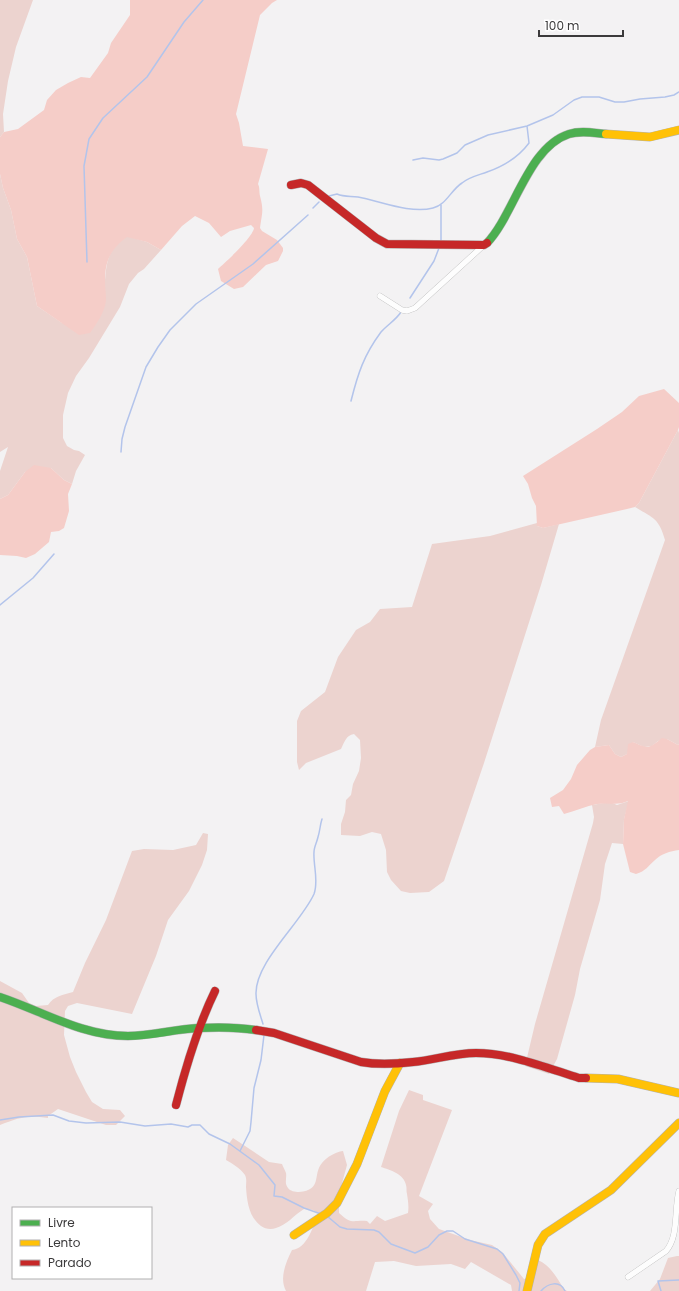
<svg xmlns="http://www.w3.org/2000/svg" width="679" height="1291" font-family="Poppins,sans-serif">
	<rect width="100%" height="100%" fill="#f3f2f3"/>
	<!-- green -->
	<path fill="#ecd3cf" d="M 0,0 L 33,0 L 16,47 L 8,81 L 3,114 L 4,132 L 0,137 Z
		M 0,174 L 3,188 L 11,210 L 17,239 L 27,257 L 37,306 L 62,323 L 105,280 C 107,257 109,250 127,236 L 147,242 L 161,250 L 144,269 L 138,273 L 129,284 L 120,307 L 89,358 L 76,376 L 68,393 L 63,415 L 63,438 L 67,446 L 74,450 L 79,451 L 85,455 L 76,471 L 72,484 L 64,480 L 51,468 L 25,472 L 8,495 L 0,499 L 0,471 L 8,447 L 0,452 Z
		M 678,430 L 679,433 L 679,744 L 678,745 L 667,739 L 658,741 L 652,746 L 644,747 L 633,742 L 627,754 L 621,757 L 615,754 L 609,745 L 595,747 L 601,720 L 665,540 C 659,518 653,518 635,507 L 639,503 Z
		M 537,523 L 537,526 L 543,528 L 559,524 L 541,585 L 484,763 L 444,881 L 429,892 L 410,893 L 401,891 L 391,880 L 387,872 L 386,850 L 381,834 L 372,832 L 360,836 L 341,835 L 341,824 L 345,812 L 346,800 L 351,795 L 353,784 L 359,771 L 361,758 L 360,740 L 354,734 C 346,735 344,743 341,749 L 306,763 L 299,770 L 297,762 L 297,721 L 301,711 L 325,692 L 338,657 L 356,630 L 370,622 L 380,609 L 412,607 L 432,544 L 490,536 Z
		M 629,801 L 624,819 L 623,844 L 612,843 L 605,864 L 600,900 L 580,969 L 575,995 L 557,1059 L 549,1074 L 525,1066 L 535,1024 L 593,823 L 594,817 L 592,805 L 610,802 L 617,805 Z
		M 203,833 L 208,834 L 207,850 L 202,865 L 189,891 L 168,920 L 156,956 L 132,1014 L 77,1003 L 68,1006 L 65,1011 L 64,1035 L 70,1057 L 76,1072 L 86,1092 L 92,1102 L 103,1109 L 120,1110 L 125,1116 L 116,1125 L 106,1125 L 58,1109 L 48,1116 L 48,1118 C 27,1115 20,1117 0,1125 L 0,981 L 22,993 L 29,1003 L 36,1006 L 48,1005 C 54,996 63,995 73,992 L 85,963 L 106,920 L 132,851 L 144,849 L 173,850 L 196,845 Z
		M 409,1090 L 423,1095 L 423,1100 L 452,1110 L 419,1196 L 433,1204 L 428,1211 L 430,1219 L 439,1229 L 470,1240 L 492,1245 L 502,1252 L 524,1279 L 529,1278 L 538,1260 C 550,1265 557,1278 564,1289 L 567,1291 L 512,1291 L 511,1285 L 471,1262 L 465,1269 L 451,1264 L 416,1266 L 394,1261 L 375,1262 L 366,1291 L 286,1291 C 279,1278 286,1262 292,1250 C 307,1249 314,1225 318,1213 L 313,1210 L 304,1209 C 294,1215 287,1225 276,1228 C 271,1230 265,1229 261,1226 C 249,1217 247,1202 246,1187 C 246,1183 247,1179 245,1175 C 240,1168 233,1164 226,1160 L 228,1145 L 233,1138 L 269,1162 L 282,1164 C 283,1167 285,1170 286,1173 C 287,1178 284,1183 288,1188 C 290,1191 295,1192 299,1192 C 323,1190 312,1175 322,1163 C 327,1157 335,1152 343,1151 L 347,1165 L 339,1194 L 339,1213 C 352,1225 352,1220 367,1221 L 370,1224 L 377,1216 L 385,1221 L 408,1213 C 409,1206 408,1201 407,1194 C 406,1191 407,1188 406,1185 C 404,1174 390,1170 381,1167 L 399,1111 Z
		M 677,1256 L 679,1256 L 679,1291 L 650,1291 L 660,1279 L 668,1258 Z"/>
	<!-- forest -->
	<path fill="#f5cdc8" d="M 130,0 L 277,0 L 272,3 L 260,15 L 236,114 L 239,123 L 243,146 L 268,149 L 258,184 C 260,188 259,191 260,196 C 264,211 262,213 260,228 L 262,231 L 277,240 L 283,248 L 283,251 L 278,261 L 266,265 L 243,287 L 234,289 L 221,281 L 218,269 C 226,262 253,237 254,228 L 251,225 L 230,231 L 221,237 L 209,223 L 195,216 L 182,226 L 161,250 L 147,242 L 127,237 C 111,249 105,260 105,281 C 105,287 106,293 106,300 C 105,312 97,323 90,333 L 79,335 L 37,306 L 27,257 L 17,239 L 11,210 L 3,188 L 0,174 L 0,137 L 4,132 L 18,129 L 44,110 L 47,100 L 56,90 L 68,83 L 81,77 L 90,78 L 108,53 L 111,43 L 130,15 Z
		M 664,389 L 679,403 L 679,427 L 678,430 L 639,503 L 635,507 L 627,509 L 543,528 L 537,526 L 536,506 L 532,498 L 528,484 L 523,476 L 597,429 L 622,412 L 639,396 Z
		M 34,465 L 51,468 L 64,480 L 72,484 L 68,494 L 69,511 L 64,528 L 59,531 L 51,532 L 49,542 L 35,554 L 26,558 L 17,556 L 0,555 L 0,499 L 8,495 L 25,472 Z
		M 662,738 L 667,739 L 678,745 L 679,744 L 679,850 C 670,851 661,854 655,860 C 648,866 646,871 636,874 L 630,872 L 623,844 L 624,819 L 628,801 C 618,806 609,802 597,804 C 586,806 575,811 564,814 L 559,806 L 552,807 L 550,798 L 563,790 L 571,779 L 577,765 L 590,750 L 595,747 L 609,745 L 615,754 L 621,757 L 627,754 L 628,744 L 633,742 C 649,749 648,749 662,738 Z"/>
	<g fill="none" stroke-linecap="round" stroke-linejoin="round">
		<!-- stream -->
		<path stroke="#b3c4eb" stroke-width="1.5" d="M 413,160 L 423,158 L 439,160 L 443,159 L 457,153 L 465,145 L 488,135 L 527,126 L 553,115 L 574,100 L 582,97 L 599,97 L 615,102 L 624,102 L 640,99 L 665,97 L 674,95 L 679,92
			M 329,196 L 337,194 C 344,197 350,196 358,197 C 380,201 410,214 433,208 C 446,205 451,190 462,183 C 469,177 479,175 487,172 C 504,166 518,158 529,143 L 527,126
			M 313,208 L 319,202
			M 441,241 L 441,205
			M 87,262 L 84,166 L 89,139 L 103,118 L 147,77 L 184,22 L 203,0
			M 410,298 L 434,261 L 439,248
			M 351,401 C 358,373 364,355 381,332 C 387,325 396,320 401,312
			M 121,452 L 122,439 L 125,427 L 146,367 L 158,347 L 170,330 L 196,304 L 253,264 L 308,215
			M 0,605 L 33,578 L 54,554
			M 263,1024 C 260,1014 256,1004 256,994 C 255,962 301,923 314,894 C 319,881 313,865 314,852 C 314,847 317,842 318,837 C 320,831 320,825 322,819
			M 0,1120 L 19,1117 L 53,1115 L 69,1121 L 86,1123 L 120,1122 L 145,1126 L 171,1124 L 188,1127 L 192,1125 L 200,1125 L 209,1134 L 230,1144 L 259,1165 L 275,1185 L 274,1196 L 282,1197 L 304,1208 L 321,1214
			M 240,1151 L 250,1131 L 251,1122 L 254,1088 L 261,1060 L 264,1035
			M 327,1216 L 340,1227 L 347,1229 L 374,1230 L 379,1232 L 391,1244 L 415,1253 L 428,1247 L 439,1235 L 447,1231 L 453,1231 L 465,1239 L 497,1249 L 503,1254 L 516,1275 L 520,1283 L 519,1291
			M 541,1291 C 548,1283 560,1280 565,1291
			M 661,1291 L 658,1281 L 679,1280"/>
		<defs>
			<path id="street" d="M 380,296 L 402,310 L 407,311 L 415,308 L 484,245
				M 628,1277 L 666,1251 C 679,1236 674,1210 679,1191"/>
			<path id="fast" d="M 487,243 C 514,215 528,147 569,134 C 581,130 594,133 606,134
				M 0,997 C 42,1011 82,1036 128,1036 C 151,1036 175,1029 198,1028 C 217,1027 237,1027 256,1030"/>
			<path id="slow" d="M 606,134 L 650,137 L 679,130
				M 586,1078 L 618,1079 L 679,1093
				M 294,1235 L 327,1213 L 337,1203 L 357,1164 L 385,1091 L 400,1063
				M 527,1291 L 538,1245 L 545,1234 L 611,1190 L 679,1123"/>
			<path id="jam" d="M 291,185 L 301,183 L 308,185 L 376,238 L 387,244 L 484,245 L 487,243
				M 256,1030 L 274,1033 L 361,1062 C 378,1065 396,1064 413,1062 C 434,1060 454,1053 476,1053 C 510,1053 547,1068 579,1078 L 586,1078
				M 176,1105 C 186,1066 197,1028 215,991"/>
		</defs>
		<!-- street casing -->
		<use href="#street" stroke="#b3b3b3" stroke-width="6"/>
		<!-- fast casing -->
		<use href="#fast" stroke="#b3b3b3" stroke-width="9"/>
		<!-- slow casing -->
		<use href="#slow" stroke="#b3b3b3" stroke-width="9"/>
		<!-- jam casing -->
		<use href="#jam" stroke="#b3b3b3" stroke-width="9"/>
		<!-- street -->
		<use href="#street" stroke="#fdfdfd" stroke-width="5.5"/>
		<!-- fast -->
		<use href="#fast" stroke="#4caf50" stroke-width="8"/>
		<!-- slow -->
		<use href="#slow" stroke="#ffc107" stroke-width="8"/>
		<!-- jam -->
		<use href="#jam" stroke="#c62828" stroke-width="8"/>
	</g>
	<!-- legend -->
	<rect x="12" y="1207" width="140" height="72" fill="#ffffff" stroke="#b1b0b1"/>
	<rect x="20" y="1220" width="20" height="6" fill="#4caf50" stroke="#b1b0b1"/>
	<text x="48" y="1227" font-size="12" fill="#3b3a3b">Livre</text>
	<rect x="20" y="1240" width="20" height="6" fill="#ffc107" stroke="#b1b0b1"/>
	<text x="48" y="1247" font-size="12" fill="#3b3a3b">Lento</text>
	<rect x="20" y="1260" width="20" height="6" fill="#c62828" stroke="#b1b0b1"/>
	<text x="48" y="1267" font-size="12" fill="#3b3a3b">Parado</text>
	<!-- scale -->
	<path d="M539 30v6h84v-6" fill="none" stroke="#3b3a3b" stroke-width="2"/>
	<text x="545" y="30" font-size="12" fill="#3b3a3b" stroke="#ffffff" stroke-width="3" paint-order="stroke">100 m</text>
</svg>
